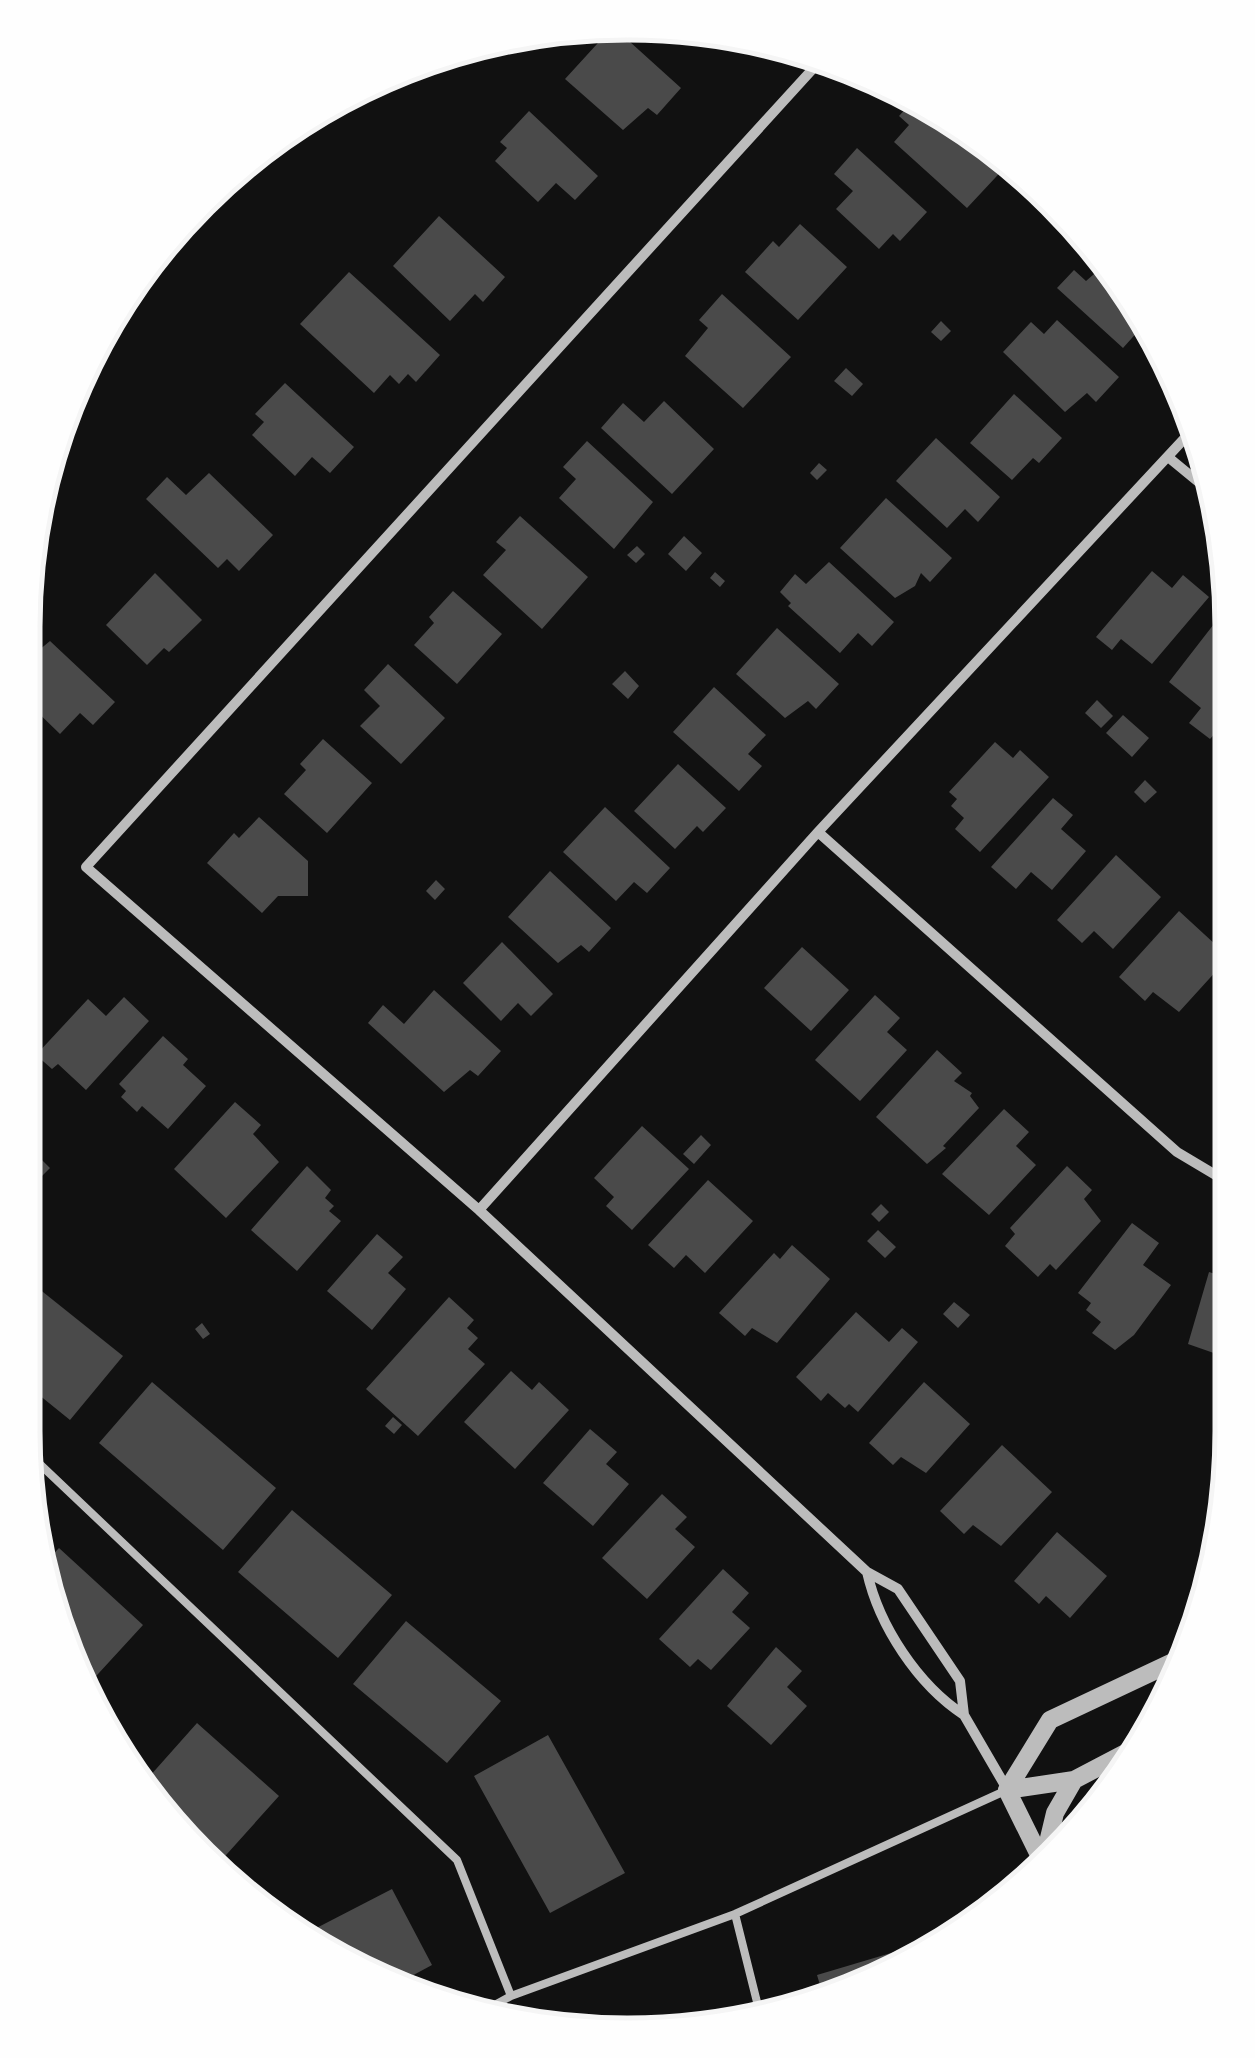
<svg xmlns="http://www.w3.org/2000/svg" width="1255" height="2058" font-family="'Varela Round',sans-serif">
	<rect width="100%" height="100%" fill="#111"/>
	<!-- building -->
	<path fill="#4a4a4a" d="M 608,32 L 619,32 L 681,88 L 657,115 L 648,108 L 623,130 L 565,79 Z
		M 909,105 L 995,147 L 1009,163 L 967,208 L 894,142 L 909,125 L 899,116 Z
		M 529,111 L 598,176 L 575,200 L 556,183 L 538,202 L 495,161 L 507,148 L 500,142 Z
		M 857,148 L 927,212 L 900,241 L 893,234 L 879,249 L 836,209 L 853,191 L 834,174 Z
		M 439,216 L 505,277 L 483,302 L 475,294 L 450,321 L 393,266 Z
		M 800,224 L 847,267 L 798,320 L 745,272 L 773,241 L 779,247 Z
		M 1101,268 L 1152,326 L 1157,337 L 1154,340 L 1140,329 L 1123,348 L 1057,288 L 1074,270 L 1086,281 Z
		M 349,272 L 440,355 L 416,382 L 408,374 L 399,384 L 390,375 L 374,393 L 300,324 Z
		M 722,294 L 791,357 L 743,408 L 685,356 L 708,328 L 699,320 Z
		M 1057,320 L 1119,377 L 1096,402 L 1087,393 L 1065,412 L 1003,352 L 1031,322 L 1044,334 Z
		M 941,321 L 951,331 L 941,341 L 931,332 Z
		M 846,368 L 863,384 L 852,396 L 834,381 Z
		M 285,383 L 354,447 L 330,473 L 312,457 L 295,476 L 252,435 L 264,422 L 255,414 Z
		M 1014,394 L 1062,438 L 1039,463 L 1033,458 L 1012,480 L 970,443 Z
		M 664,401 L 714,449 L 672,494 L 601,428 L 623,403 L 644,422 Z
		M 936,438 L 1000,497 L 978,522 L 965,509 L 947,528 L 896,481 Z
		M 587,441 L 653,502 L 614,549 L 559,498 L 576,479 L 563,467 Z
		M 819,463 L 827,470 L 817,480 L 810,473 Z
		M 209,473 L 273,535 L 239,571 L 227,559 L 218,568 L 146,499 L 167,477 L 186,495 Z
		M 886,498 L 952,558 L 930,582 L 921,573 L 915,586 L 895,598 L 840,548 Z
		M 520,516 L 588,577 L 542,629 L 483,575 L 506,550 L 496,542 Z
		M 684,536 L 702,553 L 686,571 L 668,554 Z
		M 637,546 L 645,554 L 636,563 L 627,555 Z
		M 829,562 L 894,622 L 872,646 L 858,633 L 840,653 L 788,606 L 791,603 L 780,592 L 795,574 L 806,584 Z
		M 1152,571 L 1172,588 L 1183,575 L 1209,597 L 1152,664 L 1121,639 L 1112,650 L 1096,637 Z
		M 715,572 L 725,581 L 720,587 L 710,578 Z
		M 155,573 L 202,620 L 169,652 L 164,648 L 147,665 L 106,625 Z
		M 453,591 L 502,634 L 457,684 L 414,645 L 434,623 L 429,617 Z
		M 1224,611 L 1231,616 L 1231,716 L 1210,739 L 1189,723 L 1201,708 L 1169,682 Z
		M 777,628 L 839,684 L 816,709 L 808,701 L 785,718 L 736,674 Z
		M 50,641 L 115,702 L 93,725 L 80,713 L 60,734 L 27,702 L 27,660 Z
		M 388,664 L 445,718 L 401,764 L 360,726 L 380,706 L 364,690 Z
		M 625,671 L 639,686 L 628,699 L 612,684 Z
		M 714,687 L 766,735 L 748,754 L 762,766 L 739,791 L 673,732 Z
		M 1097,700 L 1113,716 L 1101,728 L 1085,713 Z
		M 1123,715 L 1149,738 L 1132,757 L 1106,733 Z
		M 323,739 L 372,783 L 327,833 L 284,794 L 306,770 L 300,764 Z
		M 995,742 L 1013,758 L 1020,750 L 1049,777 L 980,852 L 955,829 L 964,818 L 951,806 L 957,799 L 949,792 Z
		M 678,764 L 726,808 L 703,832 L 697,826 L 675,849 L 634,811 Z
		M 1145,780 L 1157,792 L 1145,803 L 1134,792 Z
		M 1053,798 L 1073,815 L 1061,829 L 1086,851 L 1052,890 L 1031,872 L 1016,889 L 991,867 Z
		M 605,807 L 670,868 L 647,893 L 634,882 L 616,901 L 563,852 Z
		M 259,817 L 308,861 L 308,896 L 278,896 L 262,913 L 207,863 L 234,833 L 239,838 Z
		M 1116,855 L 1161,897 L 1113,949 L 1094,931 L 1082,943 L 1057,920 Z
		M 550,871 L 611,928 L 589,952 L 581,945 L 558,963 L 508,917 Z
		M 436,880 L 445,889 L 435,900 L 426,891 Z
		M 1179,911 L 1229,957 L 1179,1012 L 1153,992 L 1145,1001 L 1119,977 Z
		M 502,942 L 553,994 L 531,1016 L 518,1003 L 501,1021 L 463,983 Z
		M 802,947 L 849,990 L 811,1031 L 764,988 Z
		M 434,990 L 501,1051 L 478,1076 L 470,1070 L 444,1092 L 368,1023 L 383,1005 L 404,1024 Z
		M 875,995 L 900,1018 L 887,1032 L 907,1050 L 860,1101 L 815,1060 Z
		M 124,997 L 149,1021 L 86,1090 L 58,1064 L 52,1069 L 36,1055 L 88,999 L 106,1016 Z
		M 163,1036 L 188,1059 L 183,1065 L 206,1086 L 168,1129 L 142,1106 L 137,1112 L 121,1097 L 126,1091 L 119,1084 Z
		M 937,1050 L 962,1073 L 954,1081 L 972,1093 L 970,1096 L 979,1108 L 943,1146 L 946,1148 L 927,1164 L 876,1117 Z
		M 235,1102 L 261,1125 L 253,1134 L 279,1162 L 226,1218 L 174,1169 Z
		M 1004,1109 L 1029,1132 L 1016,1146 L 1036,1165 L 989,1215 L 942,1174 Z
		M 642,1126 L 689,1169 L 632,1230 L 606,1206 L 614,1197 L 594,1178 Z
		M 701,1135 L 711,1145 L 694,1164 L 683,1154 Z
		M 41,1159 L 50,1168 L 39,1179 L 30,1170 Z
		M 307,1166 L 331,1190 L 325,1198 L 334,1206 L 329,1211 L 341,1221 L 297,1271 L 251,1230 Z
		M 1067,1166 L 1092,1190 L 1084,1199 L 1101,1221 L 1056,1270 L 1050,1264 L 1038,1277 L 1005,1246 L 1015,1234 L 1010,1228 Z
		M 708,1180 L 753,1221 L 705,1273 L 686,1255 L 674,1268 L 648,1245 Z
		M 881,1204 L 889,1212 L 879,1222 L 871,1214 Z
		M 1132,1223 L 1159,1243 L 1143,1265 L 1171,1285 L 1134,1335 L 1115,1350 L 1092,1333 L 1101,1322 L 1086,1310 L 1091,1303 L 1078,1293 Z
		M 878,1230 L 896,1247 L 885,1258 L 867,1241 Z
		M 377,1234 L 403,1257 L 388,1273 L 406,1289 L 372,1330 L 327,1291 Z
		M 792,1245 L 830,1279 L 777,1343 L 752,1328 L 745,1336 L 719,1313 L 774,1253 L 780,1259 Z
		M 1209,1272 L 1228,1278 L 1228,1358 L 1188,1344 Z
		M 23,1276 L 123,1356 L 70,1420 L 23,1382 Z
		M 449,1297 L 474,1320 L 467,1328 L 478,1338 L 468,1349 L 485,1364 L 418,1436 L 366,1389 Z
		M 954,1302 L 970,1315 L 958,1328 L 943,1314 Z
		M 856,1312 L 889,1342 L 902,1328 L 918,1342 L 858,1412 L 849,1404 L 845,1408 L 828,1393 L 821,1401 L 796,1377 Z
		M 202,1323 L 210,1334 L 203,1339 L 195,1329 Z
		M 511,1371 L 532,1390 L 539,1382 L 569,1410 L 515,1469 L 464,1422 Z
		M 152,1382 L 276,1488 L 223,1550 L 99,1443 Z
		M 924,1382 L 970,1424 L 926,1473 L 901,1457 L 893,1465 L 869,1443 Z
		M 393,1417 L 402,1425 L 394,1434 L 385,1426 Z
		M 590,1429 L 617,1452 L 606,1464 L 629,1484 L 593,1526 L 543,1483 Z
		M 1002,1445 L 1052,1492 L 1001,1546 L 973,1525 L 964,1534 L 940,1511 Z
		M 662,1494 L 687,1517 L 675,1529 L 695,1547 L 647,1599 L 602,1558 Z
		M 292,1510 L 392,1595 L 338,1658 L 238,1572 Z
		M 1057,1532 L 1107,1576 L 1070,1618 L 1046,1596 L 1039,1604 L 1014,1581 Z
		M 59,1548 L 143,1625 L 87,1686 L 54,1624 L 44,1564 Z
		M 723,1569 L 749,1593 L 732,1612 L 750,1628 L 711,1670 L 698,1659 L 690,1667 L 659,1639 Z
		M 406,1621 L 501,1701 L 447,1763 L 353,1684 Z
		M 776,1647 L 802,1671 L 787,1687 L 807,1706 L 771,1745 L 727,1706 Z
		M 197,1723 L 279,1796 L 218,1864 L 147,1798 L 141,1786 Z
		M 548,1735 L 625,1873 L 550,1913 L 474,1776 Z
		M 392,1889 L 432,1965 L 395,1985 L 299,1937 Z
		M 901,1950 L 904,1960 L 825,2002 L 817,1975 Z
		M 706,2012 L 708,2022 L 624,2035 L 623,2030 Z"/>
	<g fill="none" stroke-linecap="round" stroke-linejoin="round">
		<!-- service -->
		<path stroke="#bcbcbc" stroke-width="8" d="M 26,1451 L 457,1860 L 511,1996
			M 735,1914 L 760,2014
			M 482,2012 L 511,1996 L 735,1914 L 1007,1790"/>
		<!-- minor -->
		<path stroke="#bcbcbc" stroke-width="10" d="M 820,61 L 86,867 L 479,1210 L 867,1572 L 898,1589 L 960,1681 L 964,1715 L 1007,1789
			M 1168,457 L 1213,494
			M 818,832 L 1177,1152 L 1229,1183
			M 479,1210 L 818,832 L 1197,425
			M 867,1572 C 879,1626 918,1685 964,1715"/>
		<!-- tertiary -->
		<path stroke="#bcbcbc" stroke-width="18" d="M 1007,1790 L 1050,1720 L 1188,1655
			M 1007,1790 L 1074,1780 L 1137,1747
			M 1007,1790 L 1043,1863
			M 1043,1863 L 1055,1813 L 1074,1780"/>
	</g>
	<!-- crop -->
	<path d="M0 0H1255V2058H0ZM627 40H628A587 587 0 0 1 1215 627V1431A587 587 0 0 1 628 2018H627A587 587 0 0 1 40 1431V627A587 587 0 0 1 627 40Z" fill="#fefefe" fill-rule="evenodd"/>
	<path fill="none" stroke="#f5f5f5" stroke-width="5" d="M627 40H628A587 587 0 0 1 1215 627V1431A587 587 0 0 1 628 2018H627A587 587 0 0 1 40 1431V627A587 587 0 0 1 627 40Z"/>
</svg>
